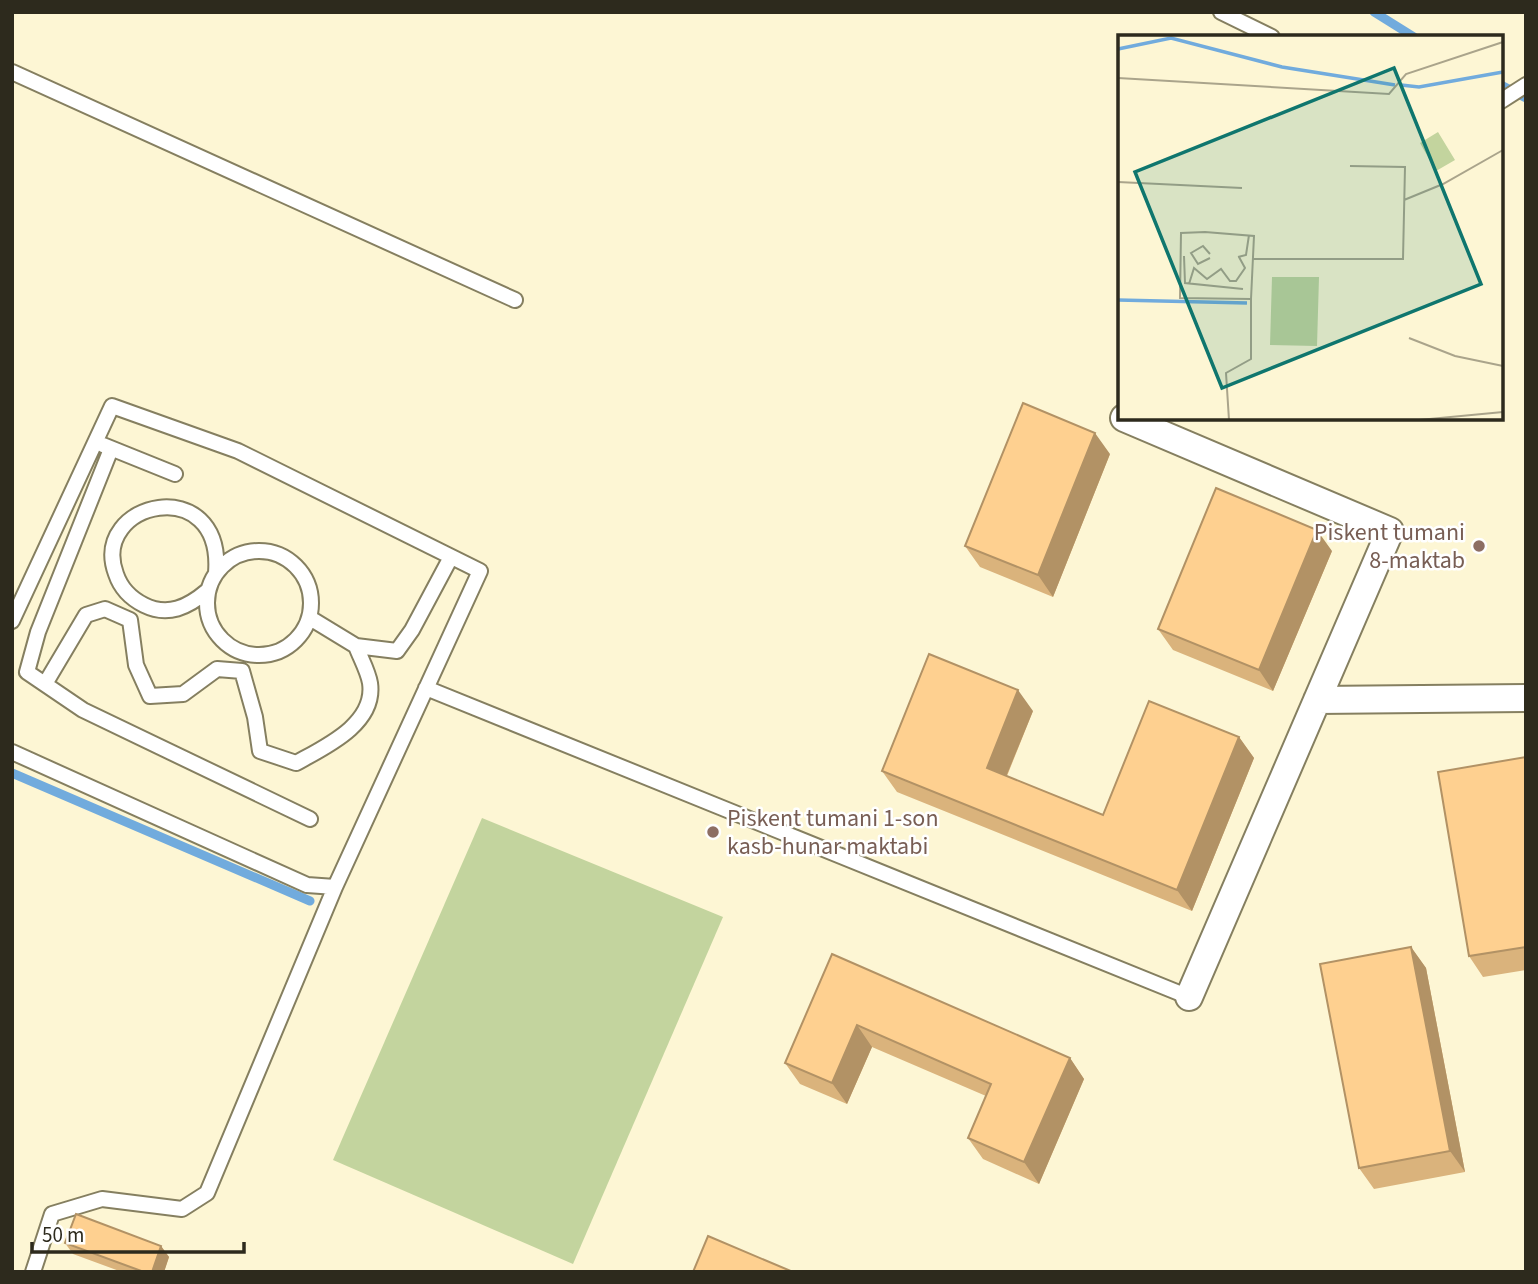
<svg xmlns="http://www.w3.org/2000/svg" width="1538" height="1284" font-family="'Source Sans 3',sans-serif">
	<rect width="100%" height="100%" fill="#fdf6d4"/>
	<!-- green -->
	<path fill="#c3d49e" d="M 482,818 L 723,917 L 573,1264 L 333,1160 Z"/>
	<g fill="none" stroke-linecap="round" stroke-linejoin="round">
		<!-- stream -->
		<path stroke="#71abdd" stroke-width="9" d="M 1374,12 L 1414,37
			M 1501,85 L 1526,98
			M 12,773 L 310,901"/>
		<defs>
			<path id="lane" d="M 1221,12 L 1272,37
				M 12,72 L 515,300
				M 1501,101 L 1526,85
				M 103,445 L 175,474
				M 111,449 L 38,632 L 27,672 L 83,710 L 310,819
				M207 603a52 52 0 1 1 104 0a52 52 0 1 1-104 0Z
				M 207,591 C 188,607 168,617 144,605 C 130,598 121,589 116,574 C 89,501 224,471 216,573
				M 310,618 L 356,646 L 397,651 L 412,630 L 451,557
				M 12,621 L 112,406 L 238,451 L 480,571 L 335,887 L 307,885 L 12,752
				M 45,684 L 86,615 L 105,609 L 130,620 L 136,665 L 150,696 L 183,694 L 217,669 L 242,671 L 255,717 L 260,751 L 296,763 C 325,747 376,724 370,683 C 368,671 360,657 356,646
				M 426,688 L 1189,997
				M 33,1272 L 52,1214 L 102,1199 L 182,1209 L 207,1193 L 335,887"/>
			<path id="street" d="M 1124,418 L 1390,531 L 1189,997
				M 1317,700 L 1526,698"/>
		</defs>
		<!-- lane casing -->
		<use href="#lane" stroke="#857f60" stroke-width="18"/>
		<!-- street casing -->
		<use href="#street" stroke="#857f60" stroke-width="30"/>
		<!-- lane -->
		<use href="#lane" stroke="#fff" stroke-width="14"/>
		<!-- street -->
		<use href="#street" stroke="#fff" stroke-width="26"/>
	</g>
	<!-- wall -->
	<path fill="#dab37c" d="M 1110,454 L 1053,597 L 980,567 L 965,546 Z
		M 1332,551 L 1273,691 L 1173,650 L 1158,629 Z
		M 1033,711 L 1007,776 L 1103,815 L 1239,737 L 1254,758 L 1192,911 L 897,792 L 882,771 Z
		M 1526,757 L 1526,970 L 1483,977 L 1469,956 Z
		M 1411,947 L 1426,968 L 1465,1172 L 1374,1189 L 1359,1168 Z
		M 832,954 L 1070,1058 L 1084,1079 L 1039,1184 L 983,1159 L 968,1138 L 986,1096 L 872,1047 L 847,1104 L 800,1084 L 785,1063 Z
		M 65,1243 L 161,1246 L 169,1257 L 164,1272 L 122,1272 L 73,1254 Z"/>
	<!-- shaded-wall -->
	<path fill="#b29265" d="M 1095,433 L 1110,454 L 1053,597 L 1038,575 Z
		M 1317,530 L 1332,551 L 1273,691 L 1259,670 Z
		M 1018,690 L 1033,711 L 1001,789 L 987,768 Z
		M 1239,737 L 1254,758 L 1192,911 L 1177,890 Z
		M 1411,947 L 1426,968 L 1465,1172 L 1450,1151 Z
		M 857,1025 L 872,1047 L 847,1104 L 832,1083 Z
		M 1070,1058 L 1084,1079 L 1039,1184 L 1024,1162 Z
		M 161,1246 L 169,1257 L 164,1272 L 152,1272 Z"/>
	<!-- building -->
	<path fill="#fed090" stroke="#b29265" stroke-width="2" d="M 1023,403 L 1095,433 L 1038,575 L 965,546 Z
		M 1216,488 L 1317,530 L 1259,670 L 1158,629 Z
		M 929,654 L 1018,690 L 987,768 L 1103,815 L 1149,701 L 1239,737 L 1177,890 L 882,771 Z
		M 1526,757 L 1526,947 L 1469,956 L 1438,772 Z
		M 1411,947 L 1450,1151 L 1359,1168 L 1320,964 Z
		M 832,954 L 1070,1058 L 1024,1162 L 968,1138 L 991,1084 L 857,1025 L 832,1083 L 785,1063 Z
		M 76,1214 L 161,1246 L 152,1272 L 144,1272 L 65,1243 Z
		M 708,1236 L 793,1272 L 693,1272 Z"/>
	<!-- markers -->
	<g fill="#8d6e63" stroke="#fff" stroke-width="2.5">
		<circle cx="1479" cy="546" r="7"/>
		<circle cx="713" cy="832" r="7"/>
	</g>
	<g text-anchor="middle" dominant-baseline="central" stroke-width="5" stroke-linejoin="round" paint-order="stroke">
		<!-- education labels -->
		<g font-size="24" fill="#785e54" stroke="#fff" text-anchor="end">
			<text x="1465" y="532">Piskent tumani<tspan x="1465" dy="28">8-maktab</tspan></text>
			<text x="727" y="818" text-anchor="start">Piskent tumani 1-son<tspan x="727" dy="28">kasb-hunar maktabi</tspan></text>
		</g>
	</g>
	<!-- overview -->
	<g transform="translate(1118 35)">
		<rect width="385" height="385" fill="#fdf6d4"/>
		<path d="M 320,97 L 337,125 L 318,136 L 302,108 ZM 154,242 L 201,242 L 199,311 L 152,310 Z" fill="#c3d49e"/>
		<path fill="none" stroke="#71abdd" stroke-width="3.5" d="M 0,14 L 53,3 L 164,32 L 277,50M 283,50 L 301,52 L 385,37M 0,265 L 129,268"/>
		<path fill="none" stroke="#aaa48b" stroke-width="2" d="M 0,43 L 271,59 L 288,39 L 385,7M 0,147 L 124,153M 286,165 L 325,149 L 385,115M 87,197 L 136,201 L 133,264 L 62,263 L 63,198 ZM 66,221 L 67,248 L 125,254M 120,222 L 128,220 L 131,200M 92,223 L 80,229 L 73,218 L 85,211 L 92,219M 135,224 L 285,224 L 287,132 L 232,131M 71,249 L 76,233 L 89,244 L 103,234 L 112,246 L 118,246 L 127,233 L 121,222M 291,303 L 337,321 L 385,331M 111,385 L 108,338 L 133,324 L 133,264M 301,385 L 385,377"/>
		<path fill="#0f766e" fill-opacity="0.15" stroke="#0f766e" stroke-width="3.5" d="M 276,33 L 363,249 L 104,353 L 17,137 Z"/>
		<rect width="385" height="385" fill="none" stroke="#2d2a1d" stroke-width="3.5"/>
	</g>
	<!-- border -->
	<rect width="1538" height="1284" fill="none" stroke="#2d2a1d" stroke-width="28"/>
	<!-- scale -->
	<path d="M32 1242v10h212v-10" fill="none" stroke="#2d2a1d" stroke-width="3.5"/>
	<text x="42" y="1242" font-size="21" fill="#2d2a1d" stroke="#ffffff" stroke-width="5" paint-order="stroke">50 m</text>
</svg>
